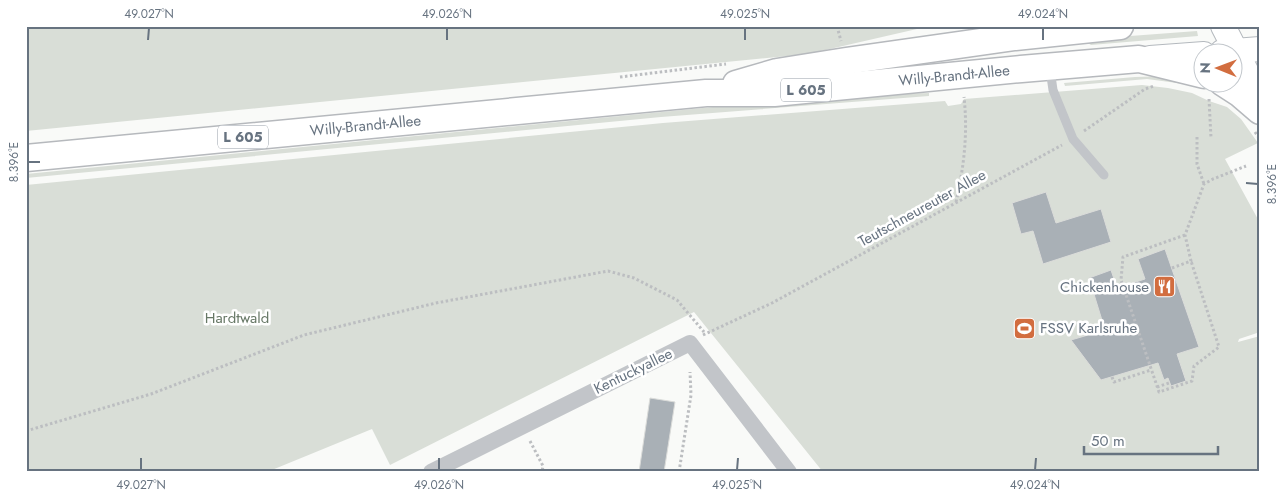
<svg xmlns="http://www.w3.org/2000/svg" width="1286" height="498" font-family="Jost,sans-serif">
	<rect width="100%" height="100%" fill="#f9faf8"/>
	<!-- green -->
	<path fill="#d9ded7" d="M 26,26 L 930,26 L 808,54 L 26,131 Z
		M 1197,31 L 1198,36 L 1091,45 L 1088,43 L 1090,39 Z
		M 1170,76 L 1210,85 L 1207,87 L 1147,79 L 1065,86 L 1064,83 L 1135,77 Z
		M 1142,85 L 1168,88 L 1192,93 L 1209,101 L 1227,107 L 1241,119 L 1258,143 L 1225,159 L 1260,223 L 1260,332 L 1239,339 L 1238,342 L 1260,336 L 1260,472 L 823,472 L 694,312 L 390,465 L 372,429 L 267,472 L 26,472 L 26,185 L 663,123 L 945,101 L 948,106 L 961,104 L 964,99 Z
		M 929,93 L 929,96 L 661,117 L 26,178 L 26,174 L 826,96 Z"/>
	<!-- building -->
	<path fill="#a9b0b6" stroke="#dbdcda" d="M 1046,192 L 1056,223 L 1101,209 L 1111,242 L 1043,264 L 1033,231 L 1021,234 L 1012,203 Z
		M 1165,249 L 1199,347 L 1177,354 L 1186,381 L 1171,386 L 1168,378 L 1164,380 L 1158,363 L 1101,380 L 1071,340 L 1105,330 L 1089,278 L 1111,270 L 1117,288 L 1145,279 L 1138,259 Z
		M 650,398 L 675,402 L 664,472 L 639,472 Z"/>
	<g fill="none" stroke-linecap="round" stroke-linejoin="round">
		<defs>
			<path id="secondary" d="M 1223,26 L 1260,98
				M 1222,52 L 1260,49
				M 1150,58 L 1204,54"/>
			<g id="primary">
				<path d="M 1222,82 L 1239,93 L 1260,111"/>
				<path d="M 736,84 L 777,72 L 846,61 L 1015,37 L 1120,26"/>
				<path id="s1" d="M 26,158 L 706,93 L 774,93 L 1021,69 L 1139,59 L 1204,75"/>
			</g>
		</defs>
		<!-- secondary casing -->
		<use href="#secondary" stroke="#b4b9be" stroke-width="26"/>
		<!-- primary casing -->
		<use href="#primary" stroke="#b6b9bd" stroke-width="29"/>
		<!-- path -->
		<path stroke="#bcbec1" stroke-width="3" stroke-dasharray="2.5 2.5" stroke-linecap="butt" d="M 837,26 L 841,41
			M 620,77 L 726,64
			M 1209,99 L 1211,138
			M 1084,131 L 1145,89 L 1154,86
			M 1255,132 L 1260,139
			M 1197,137 L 1197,164 L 1204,184
			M 956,202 C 964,167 968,133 964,97
			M 1185,235 L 1123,257 L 1121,280 L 1159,392 L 1192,381 L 1194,366 L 1219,347 L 1191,261
			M 1172,268 L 1191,261 L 1185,235 L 1204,184 L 1213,179 L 1246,166
			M 703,335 L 772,303 L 1062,145
			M 1112,377 L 1114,382 L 1151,370
			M 1157,387 L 1169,383
			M 26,431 L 151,394 L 304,335 L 436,303 L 608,271 L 634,278 L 677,300 L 704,332
			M 530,441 L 543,466 L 542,472
			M 679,472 L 691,395 L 690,372"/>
		<!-- service -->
		<path stroke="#c2c5c9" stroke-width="9" d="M 1050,69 L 1053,90 L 1073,139 L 1104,175"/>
		<!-- minor -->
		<path stroke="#c2c5c9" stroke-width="16" d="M 431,472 L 690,343 L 789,472"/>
		<!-- secondary -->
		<use href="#secondary" stroke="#fff" stroke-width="24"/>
		<!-- primary -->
		<use href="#primary" stroke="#fff" stroke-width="26"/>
	</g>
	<!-- ticks -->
	<path fill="none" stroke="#677380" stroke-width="2" d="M 148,40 L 149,28M 447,40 L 447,28M 745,40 L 745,28M 1043,40 L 1043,28M 28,162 L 40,162M 1246,183 L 1258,184M 141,470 L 141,458M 439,470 L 439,458M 737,470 L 738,458M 1035,470 L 1036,458"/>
	<!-- icons -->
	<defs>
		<symbol id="restaurant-square" viewBox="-11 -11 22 22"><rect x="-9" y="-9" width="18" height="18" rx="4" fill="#d26d3f" stroke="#fff"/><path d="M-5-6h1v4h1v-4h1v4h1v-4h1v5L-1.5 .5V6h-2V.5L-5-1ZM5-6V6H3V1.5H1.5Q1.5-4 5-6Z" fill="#fff"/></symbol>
		<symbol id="stadium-square" viewBox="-11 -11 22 22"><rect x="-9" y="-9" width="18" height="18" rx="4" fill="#d26d3f" stroke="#fff"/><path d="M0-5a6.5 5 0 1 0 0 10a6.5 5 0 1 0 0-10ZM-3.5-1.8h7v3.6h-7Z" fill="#fff"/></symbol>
	</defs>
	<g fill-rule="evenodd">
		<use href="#restaurant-square" x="1152" y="274" width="25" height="25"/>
		<use href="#stadium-square" x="1012" y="316" width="25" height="25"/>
	</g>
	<g text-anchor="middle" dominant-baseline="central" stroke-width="5" stroke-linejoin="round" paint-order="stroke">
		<!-- shield labels -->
		<g fill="#fff" stroke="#959da6" stroke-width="1">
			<rect x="781" y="78.5" width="50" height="23" rx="4"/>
			<rect x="218" y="125.5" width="50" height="23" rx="4"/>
		</g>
		<g font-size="14" font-weight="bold" fill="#677380">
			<text x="806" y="90">L 605</text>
			<text x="243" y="137">L 605</text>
		</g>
		<!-- street labels -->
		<g font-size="15" fill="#677380" stroke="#fff">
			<text stroke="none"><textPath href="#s1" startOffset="932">Willy-Brandt-Allee</textPath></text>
			<text stroke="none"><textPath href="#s1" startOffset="341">Willy-Brandt-Allee</textPath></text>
			<text transform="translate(922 208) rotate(-29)">Teutschneureuter Allee</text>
			<text transform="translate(633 371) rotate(-26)">Kentuckyallee</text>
		</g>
		<!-- poi labels -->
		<g font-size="15" fill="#677380" stroke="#fff" text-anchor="end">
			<text x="1149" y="287">Chickenhouse</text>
			<text x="1040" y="328" text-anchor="start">FSSV Karlsruhe</text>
		</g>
		<!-- park labels -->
		<g font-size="15" fill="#677866" stroke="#fff">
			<text x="237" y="318">Hardtwald</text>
		</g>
	</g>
	<!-- border -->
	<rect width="1286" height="498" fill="none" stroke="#ffffff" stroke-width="55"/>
	<!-- north arrow -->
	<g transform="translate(1218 68) rotate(271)"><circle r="24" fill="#ffffff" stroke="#c2c7cc"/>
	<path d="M0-4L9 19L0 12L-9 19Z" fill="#d26d3f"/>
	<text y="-8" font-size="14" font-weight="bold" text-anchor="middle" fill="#677380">N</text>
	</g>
	<!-- scale -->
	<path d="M1084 446v8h134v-8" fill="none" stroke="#677380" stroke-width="2.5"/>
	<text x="1091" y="446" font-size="15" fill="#677380" stroke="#ffffff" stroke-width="4" paint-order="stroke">50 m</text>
	<rect x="28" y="28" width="1230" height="442" fill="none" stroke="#677380" stroke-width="2"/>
	<g font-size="12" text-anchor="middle" fill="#677380">
		<text x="149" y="18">49.027°N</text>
		<text x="447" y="18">49.026°N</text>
		<text x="745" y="18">49.025°N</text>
		<text x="1043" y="18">49.024°N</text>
		<text transform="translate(14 162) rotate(-90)" y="4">8.396°E</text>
		<text transform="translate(1272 184) rotate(-90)" y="4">8.396°E</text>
		<text x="141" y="489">49.027°N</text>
		<text x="439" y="489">49.026°N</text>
		<text x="737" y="489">49.025°N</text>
		<text x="1035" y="489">49.024°N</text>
	</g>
</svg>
